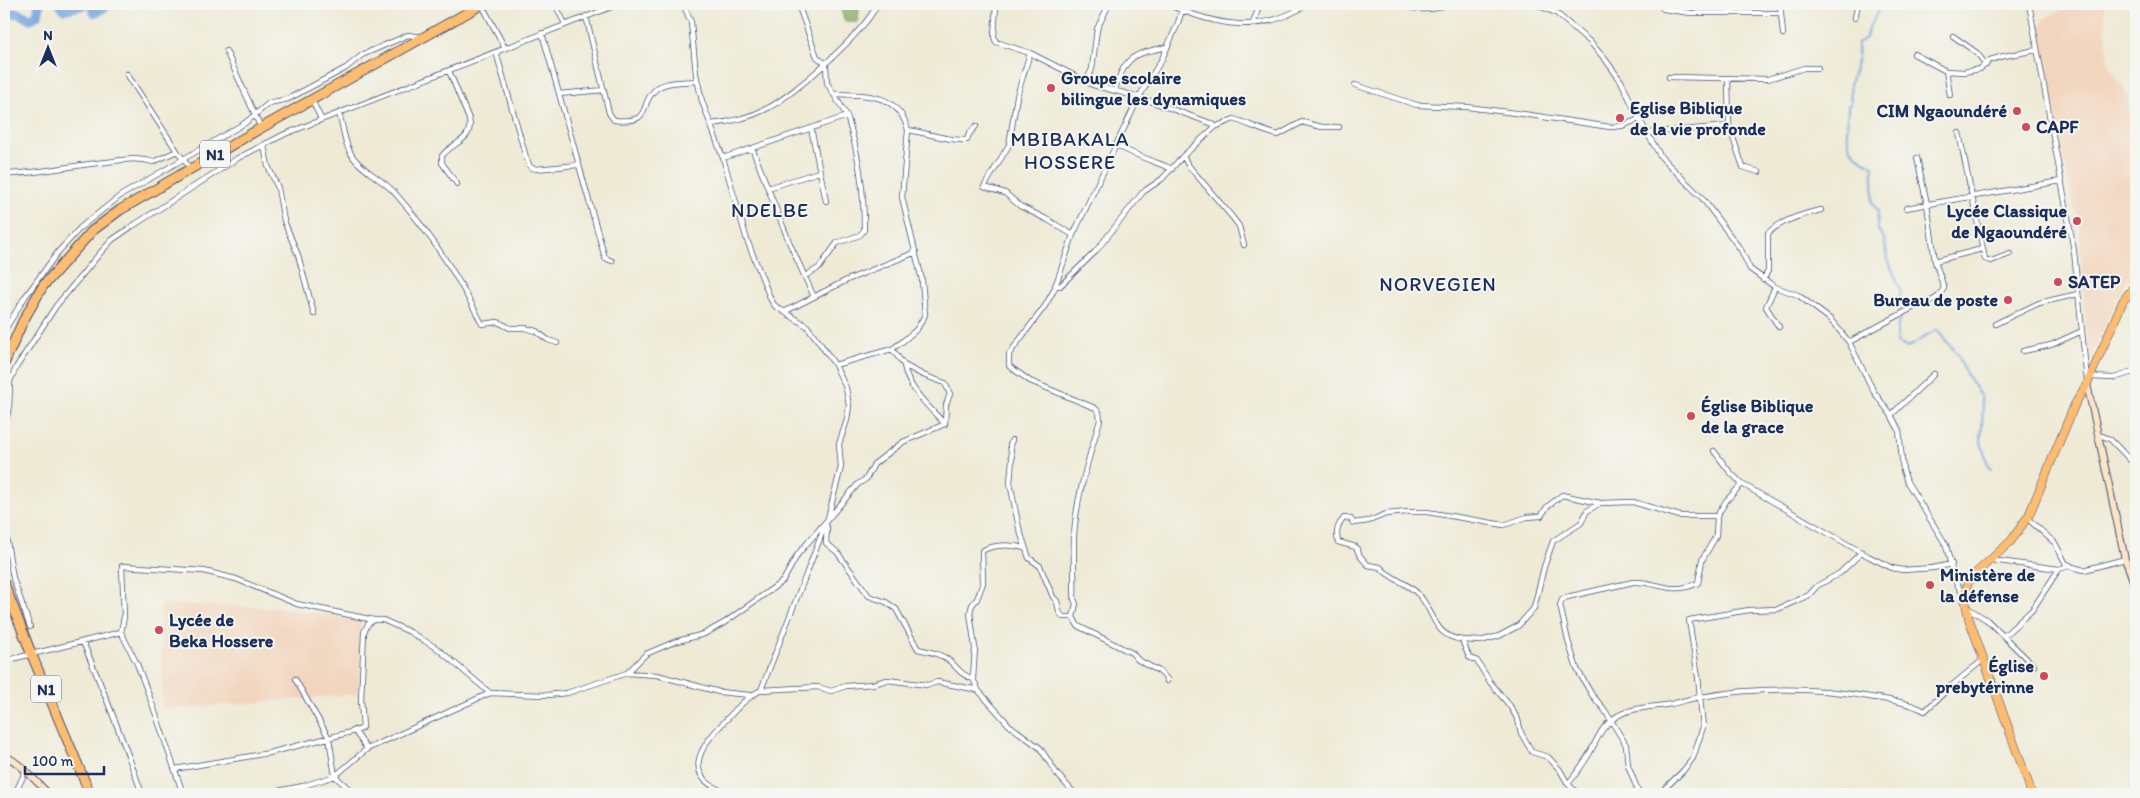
<svg xmlns="http://www.w3.org/2000/svg" width="2140" height="798" font-family="Itim,sans-serif">
	<rect width="100%" height="100%" fill="#f6f6f2"/>
	<filter id="ink" filterUnits="userSpaceOnUse"><feTurbulence type="fractalNoise" baseFrequency=".02" numOctaves="2"/><feDisplacementMap in="SourceGraphic" scale="10" xChannelSelector="R" yChannelSelector="G"/><feConvolveMatrix kernelMatrix="1 2 1 2 8 2 1 2 1" color-interpolation-filters="sRGB"/></filter>
	<filter id="wash" filterUnits="userSpaceOnUse"><feTurbulence type="fractalNoise" baseFrequency=".0096" numOctaves="4" result="noise"/><feDisplacementMap in="SourceGraphic" scale="20" xChannelSelector="R" yChannelSelector="G"/><feGaussianBlur stdDeviation="1.12" result="paint"/><feColorMatrix in="noise" values="0 0 0 0 0 0 0 0 0 0 0 0 0 0 0 0 0 1.4 0 .05"/><feComposite in="paint" operator="in"/></filter>
	<g filter="url(#wash)">
		<rect width="100%" height="100%" fill="#eeead5"/>
		<!-- built -->
		<path fill="#f2d5be" d="M 2075,4 L 2104,4 L 2108,62 L 2128,96 L 2130,121 L 2136,130 L 2136,274 L 2125,282 L 2091,358 L 2088,357 L 2079,226 L 2062,154 L 2039,32 L 2045,18 Z
			M 160,604 L 276,608 L 361,620 L 358,694 L 163,710 Z"/>
		<!-- forest -->
		<path fill="#94b66a" stroke="#587264" d="M 839,4 L 859,4 L 858,22 L 845,22 Z"/>
		<g fill="none" stroke-linecap="round" stroke-linejoin="round">
			<!-- stream -->
			<path stroke="#73a4de" stroke-width="2" d="M 1880,4 C 1879,16 1866,25 1866,38 L 1858,43 L 1857,47 L 1858,58 L 1850,84 L 1851,103 L 1848,106 L 1847,134 L 1850,148 L 1857,156 L 1873,166 C 1872,178 1875,191 1872,202 L 1878,211 L 1877,228 L 1884,239 L 1888,260 L 1901,291 L 1898,304 L 1901,317 L 1897,328 L 1897,343 L 1907,347 C 1919,343 1925,334 1937,330 L 1958,355 L 1965,372 L 1981,397 L 1983,409 L 1981,442 L 1987,462 L 1991,469"/>
			<!-- river -->
			<path stroke="#73a4de" stroke-width="10" d="M 60,4 L 64,9 L 89,4
				M 93,4 L 94,12 L 99,11 L 109,4
				M 4,15 L 17,13 L 31,19 L 38,14 L 39,4"/>
		</g>
	</g>
	<g filter="url(#ink)">
		<g fill="none" stroke-linecap="round" stroke-linejoin="round">
			<defs>
				<path id="street" d="M 555,4 L 565,24
					M 683,4 L 691,22 L 696,74 L 702,101 L 723,158 L 747,240 L 771,300 L 775,306 L 807,326 L 819,342 L 835,365 L 846,388 L 849,406 L 847,420 L 839,444 L 841,467 L 828,518 L 761,690 C 747,697 737,708 726,720 C 699,747 679,777 730,794
					M 996,4 L 994,37 L 996,42 L 1030,53 L 1093,85 L 1139,97 L 1213,124 L 1215,127 L 1183,156 L 1162,179 L 1143,192 L 1095,252 L 1060,286 L 1055,285
					M 1167,4 C 1216,26 1260,35 1308,4
					M 1398,4 C 1415,9 1429,13 1446,4
					M 1535,4 L 1556,13 L 1568,23 L 1589,41 L 1605,59 L 1621,81 L 1639,119 L 1661,157 L 1702,198 L 1741,250 L 1750,269 L 1775,287 L 1798,295 L 1830,319 L 1840,331 L 1849,342 L 1874,392 L 1891,415 L 1899,430 L 1903,470 L 1907,482 L 1946,545 L 1954,579 L 1963,594
					M 1659,4 L 1663,9 L 1691,13 L 1780,13
					M 1780,4 L 1783,34
					M 2029,4 L 2074,251 L 2087,381
					M 482,5 L 505,48
					M 2029,7 L 2038,4
					M 586,16 L 609,113 L 614,120 C 655,124 637,105 656,89 C 665,81 686,82 697,81
					M 1855,18 L 1858,4
					M 1253,23 L 1260,4
					M 542,33 L 605,258 L 612,261
					M 1953,36 L 1977,53 L 1986,65
					M 226,51 L 261,128
					M 496,52 L 526,157 L 530,167 L 536,169 L 578,165
					M 1030,53 L 1017,96 L 1009,145 L 984,187 L 1005,193 L 1020,206 L 1048,220 L 1073,235
					M 1914,54 L 1946,71 L 1964,72 L 1980,69 L 1990,60 L 2004,56 L 2037,50
					M 449,71 L 469,119 C 474,141 452,142 442,156 L 442,163 L 457,184
					M 1946,71 L 1950,95
					M 127,74 L 177,151
					M 1669,77 L 1768,79 L 1804,68 L 1818,68
					M 1086,82 L 1092,69 L 1097,29 L 1109,4
					M 1355,85 L 1417,105 L 1467,107 L 1523,114 L 1610,127 L 1622,126 L 1639,119
					M 1115,90 C 1125,56 1133,54 1167,47
					M 559,94 L 604,90
					M 835,94 C 867,95 898,93 908,130 L 902,197 L 922,280 L 925,315 L 917,329 L 902,342 L 892,349 L 835,365
					M 312,100 L 321,119
					M 339,114 C 344,128 344,145 353,157 C 363,171 382,179 394,192 C 429,231 458,276 482,324 L 498,322 L 510,328 L 525,328 L 536,331 L 548,340 L 557,343
					M 711,124 C 730,122 749,118 766,109 C 792,97 867,30 877,4
					M 1729,126 L 1743,167 L 1759,172
					M 1215,127 L 1234,119 C 1249,124 1262,131 1278,135 L 1302,122 L 1322,127 L 1339,127
					M 811,128 L 826,201
					M 908,130 C 928,133 948,141 967,140 L 969,134 L 976,126
					M 1647,133 L 1729,126 L 1728,79
					M 1959,133 L 1985,259 L 1991,261 L 2010,254
					M 1117,145 C 1133,155 1154,161 1172,169
					M 264,146 L 268,166 L 278,188 L 284,221 L 298,255 L 314,314
					M 752,148 L 790,244 L 814,297
					M 1183,156 L 1188,165 L 1233,218 L 1239,226 L 1244,245
					M 723,158 L 847,116 L 827,83 L 826,64 L 817,57 L 798,4
					M 4,174 C 38,174 73,165 107,162 C 122,160 138,157 153,162 L 177,151 L 190,168
					M 768,188 L 819,172
					M 1906,208 L 2061,181
					M 1935,261 L 1982,249
					M 805,276 L 819,268 L 837,243 L 860,235 L 864,230 C 864,188 859,155 847,116
					M 1763,280 L 1768,271 L 1768,233 C 1782,220 1803,214 1821,210
					M 1775,287 L 1766,307 L 1779,327
					M 784,312 L 847,280 L 916,252
					M 1995,324 L 2039,303 L 2078,294
					M 4,331 L 25,297 L 58,252 L 81,227 L 120,196 L 245,123 L 269,103 L 288,99 L 346,68 L 362,55 L 408,35 L 422,37
					M 1849,342 L 1916,306 L 1933,300 L 1939,296 L 1944,288 L 1935,261 L 1927,204 L 1917,158
					M 2023,351 L 2051,345 L 2082,331
					M 904,365 C 907,388 930,408 945,424
					M 2090,377 L 2114,378 L 2136,371
					M 1891,415 L 1934,374
					M 4,427 L 9,409 L 10,381 L 17,366 L 56,306 L 101,252 L 112,240 L 131,227 L 238,158 L 285,134 L 619,4
					M 2097,434 L 2110,439 L 2136,466
					M 1012,440 L 1010,445 L 1012,459 L 1010,483 L 1019,528 L 1029,558 L 1040,566 L 1053,597 L 1057,601 L 1059,612 L 1063,617 L 1073,617 L 1078,626 L 1132,653 L 1138,660 L 1159,671 L 1167,679 L 1167,681
					M 1714,451 L 1729,471 L 1742,484 L 1868,556 L 1892,568 L 1903,570 L 1933,568 L 1952,564
					M 2027,518 L 2055,543 L 2066,564 L 2070,565
					M 4,524 L 13,578 L 30,627
					M 827,527 L 826,543 L 837,552 L 869,596 L 886,602 L 896,609 L 918,649 C 929,651 942,654 951,662 C 959,670 962,675 973,679 L 978,689
					M 1991,560 L 2059,569
					M 1966,607 L 1987,620 L 2034,666
					M 1073,617 L 1076,604 L 1074,599 C 1075,578 1073,558 1074,537 C 1076,497 1089,458 1100,420 L 1099,412 L 1095,408 L 1030,381 L 1009,366 L 1009,354 L 1045,306 L 1054,290 L 1073,235 L 1139,97 L 1162,59 L 1178,23 L 1184,4
					M 2004,636 L 2032,610 L 2059,569 L 2069,566 L 2084,570 L 2125,559
					M 1462,640 L 1480,641 L 1499,636 L 1518,626 L 1534,608 L 1544,567 L 1553,541 L 1581,523 L 1587,511 L 1600,503
					M 83,642 C 104,692 124,742 142,794
					M 4,661 L 121,632
					M 627,673 L 646,654 L 674,642 L 704,634 L 724,623 L 783,581 L 798,554 L 858,484 L 866,479 L 874,464 L 903,442 L 945,424 L 946,405 L 950,394 L 945,383 L 923,375 L 904,365 L 892,349
					M 295,679 L 329,738 L 335,776 L 354,794
					M 973,679 L 975,648 L 970,613 L 972,605 L 977,599 L 983,583 L 982,551 C 992,544 1015,544 1026,549
					M 761,690 L 818,687 L 831,691 L 846,686 L 873,684 L 887,680 L 928,685 L 937,682 L 978,690 L 1009,725 L 1040,748 L 1057,774 L 1075,794
					M 354,730 L 367,749
					M 175,769 L 269,753 L 359,730 L 363,727 L 361,700 L 364,632 L 368,624 L 374,620 L 383,620 L 410,632 L 438,649 L 490,693 L 547,695 L 567,693 L 627,673 L 657,675 L 719,692 L 750,695
					M 1568,784 C 1575,775 1582,766 1588,756 C 1596,743 1600,728 1613,719 C 1630,706 1651,708 1671,704 C 1681,702 1691,698 1701,697 C 1758,687 1813,687 1870,697 C 1889,700 1908,702 1925,711 L 1950,687 L 1984,659
					M 15,794 L 26,770
					M 183,794 L 153,706 L 137,664 L 121,632 L 124,617 L 122,566 L 204,571 L 236,579 L 297,604 L 374,620
					M 263,794 L 303,786 L 335,776 L 367,749 L 490,693
					M 1578,794 L 1568,784 L 1560,770 L 1548,757 L 1532,752 L 1521,733 L 1518,720 L 1510,706 L 1490,682 L 1477,661 L 1469,657 L 1462,640 C 1431,635 1436,612 1418,594 C 1407,582 1390,579 1380,567 L 1368,565 L 1360,556 L 1356,547 L 1338,542 C 1336,531 1337,526 1344,518 L 1351,519 L 1353,523 L 1369,521 L 1386,514 L 1407,512 L 1427,512 L 1504,525 L 1527,517 L 1541,516 L 1547,507 L 1562,495 L 1600,503 L 1633,502 L 1680,516 L 1717,516 L 1726,501 L 1742,484
					M 1639,794 L 1628,765 L 1626,745 L 1604,709 L 1592,695 L 1577,669 L 1568,641 L 1560,605 L 1562,600 L 1567,597 L 1633,582 C 1659,581 1670,596 1698,583 L 1702,560 L 1716,536 L 1717,516
					M 1659,794 L 1683,771 L 1693,758 L 1703,727 L 1698,677 L 1689,620 L 1749,610 L 1778,609 L 1809,595 L 1817,586 L 1840,573 L 1862,552"/>
				<path id="secondary" d="M 2087,384 L 2125,559 L 2136,588
					M 4,755 C 22,764 34,780 49,794"/>
				<path id="primary" d="M 2031,794 L 2028,782 L 1969,619 L 1964,595 L 1968,583 L 1976,573 L 2011,541 L 2029,515 L 2075,404 L 2087,384 L 2123,301 L 2136,284"/>
				<path id="highway" d="M 4,364 L 23,321 L 43,286 L 92,231 L 120,210 L 261,128 L 483,4
					M 4,583 L 31,653 L 90,794"/>
			</defs>
			<!-- street casing -->
			<use href="#street" stroke="#3b4b70" stroke-width="6"/>
			<!-- secondary casing -->
			<use href="#secondary" stroke="#3b4b70" stroke-width="8"/>
			<!-- primary casing -->
			<use href="#primary" stroke="#3b4b70" stroke-width="9"/>
			<!-- highway casing -->
			<use href="#highway" stroke="#3b4b70" stroke-width="11"/>
			<!-- street -->
			<use href="#street" stroke="#fff" stroke-width="4.5"/>
			<!-- secondary -->
			<use href="#secondary" stroke="#fee4c6" stroke-width="6"/>
			<!-- primary -->
			<use href="#primary" stroke="#fdbc70" stroke-width="8"/>
			<!-- highway -->
			<use href="#highway" stroke="#fdbc70" stroke-width="9"/>
		</g>
	</g>
	<!-- markers -->
	<g fill="#d1495b" stroke="#f6f6f2" stroke-width="2">
		<circle cx="1051" cy="88" r="5"/>
		<circle cx="2017" cy="111" r="5"/>
		<circle cx="1620" cy="118" r="5"/>
		<circle cx="2026" cy="127" r="5"/>
		<circle cx="2077" cy="221" r="5"/>
		<circle cx="2058" cy="282" r="5"/>
		<circle cx="2008" cy="300" r="5"/>
		<circle cx="1691" cy="416" r="5"/>
		<circle cx="1930" cy="585" r="5"/>
		<circle cx="159" cy="630" r="5"/>
		<circle cx="2044" cy="676" r="5"/>
	</g>
	<g text-anchor="middle" dominant-baseline="central" stroke-width="4" stroke-linejoin="round" paint-order="stroke">
		<!-- shield labels -->
		<g fill="#f6f6f2" stroke="#5d6b8a" stroke-width="1">
			<rect x="200" y="140.5" width="30" height="27" rx="4"/>
			<rect x="31" y="675.5" width="30" height="27" rx="4"/>
		</g>
		<g font-size="16" font-weight="bold" fill="#1b2f5e">
			<text x="215" y="154">N1</text>
			<text x="46" y="689">N1</text>
		</g>
		<!-- poi labels -->
		<g font-size="18" font-weight="bold" fill="#1b2f5e" stroke="#f6f6f2" text-anchor="start">
			<text x="1061" y="78">Groupe scolaire<tspan x="1061" dy="21">bilingue les dynamiques</tspan></text>
			<text x="1630" y="108">Eglise Biblique<tspan x="1630" dy="21">de la vie profonde</tspan></text>
			<text x="2007" y="111" text-anchor="end">CIM Ngaoundéré</text>
			<text x="2036" y="127">CAPF</text>
			<text x="2067" y="211" text-anchor="end">Lycée Classique<tspan x="2067" dy="21">de Ngaoundéré</tspan></text>
			<text x="2068" y="282">SATEP</text>
			<text x="1998" y="300" text-anchor="end">Bureau de poste</text>
			<text x="1701" y="406">Église Biblique<tspan x="1701" dy="21">de la grace</tspan></text>
			<text x="1940" y="575">Ministère de<tspan x="1940" dy="21">la défense</tspan></text>
			<text x="169" y="620">Lycée de<tspan x="169" dy="21">Beka Hossere</tspan></text>
			<text x="2034" y="666" text-anchor="end">Église<tspan x="2034" dy="21">prebytérinne</tspan></text>
		</g>
		<!-- quarter labels -->
		<g font-size="20" letter-spacing="1" fill="#1b2f5e" stroke="#f6f6f2">
			<text x="1070" y="139">MBIBAKALA<tspan x="1070" dy="23">HOSSERE</tspan></text>
			<text x="770" y="210">NDELBE</text>
			<text x="1438" y="284">NORVEGIEN</text>
		</g>
	</g>
	<!-- margin -->
	<rect width="2140" height="798" fill="none" stroke="#f6f6f2" stroke-width="20"/>
	<!-- north arrow -->
	<g transform="translate(48 48)" stroke="#f6f6f2" stroke-width="4" paint-order="stroke">
	<path d="M0-4L9 19L0 12L-9 19Z" fill="#1b2f5e"/>
	<text y="-8" font-size="14" font-weight="bold" text-anchor="middle" fill="#1b2f5e">N</text>
	</g>
	<!-- scale -->
	<path d="M25 766v8h79v-8" fill="none" stroke="#1b2f5e" stroke-width="2.5"/>
	<text x="32" y="766" font-size="15" fill="#1b2f5e" stroke="#f6f6f2" stroke-width="4" paint-order="stroke">100 m</text>
</svg>
